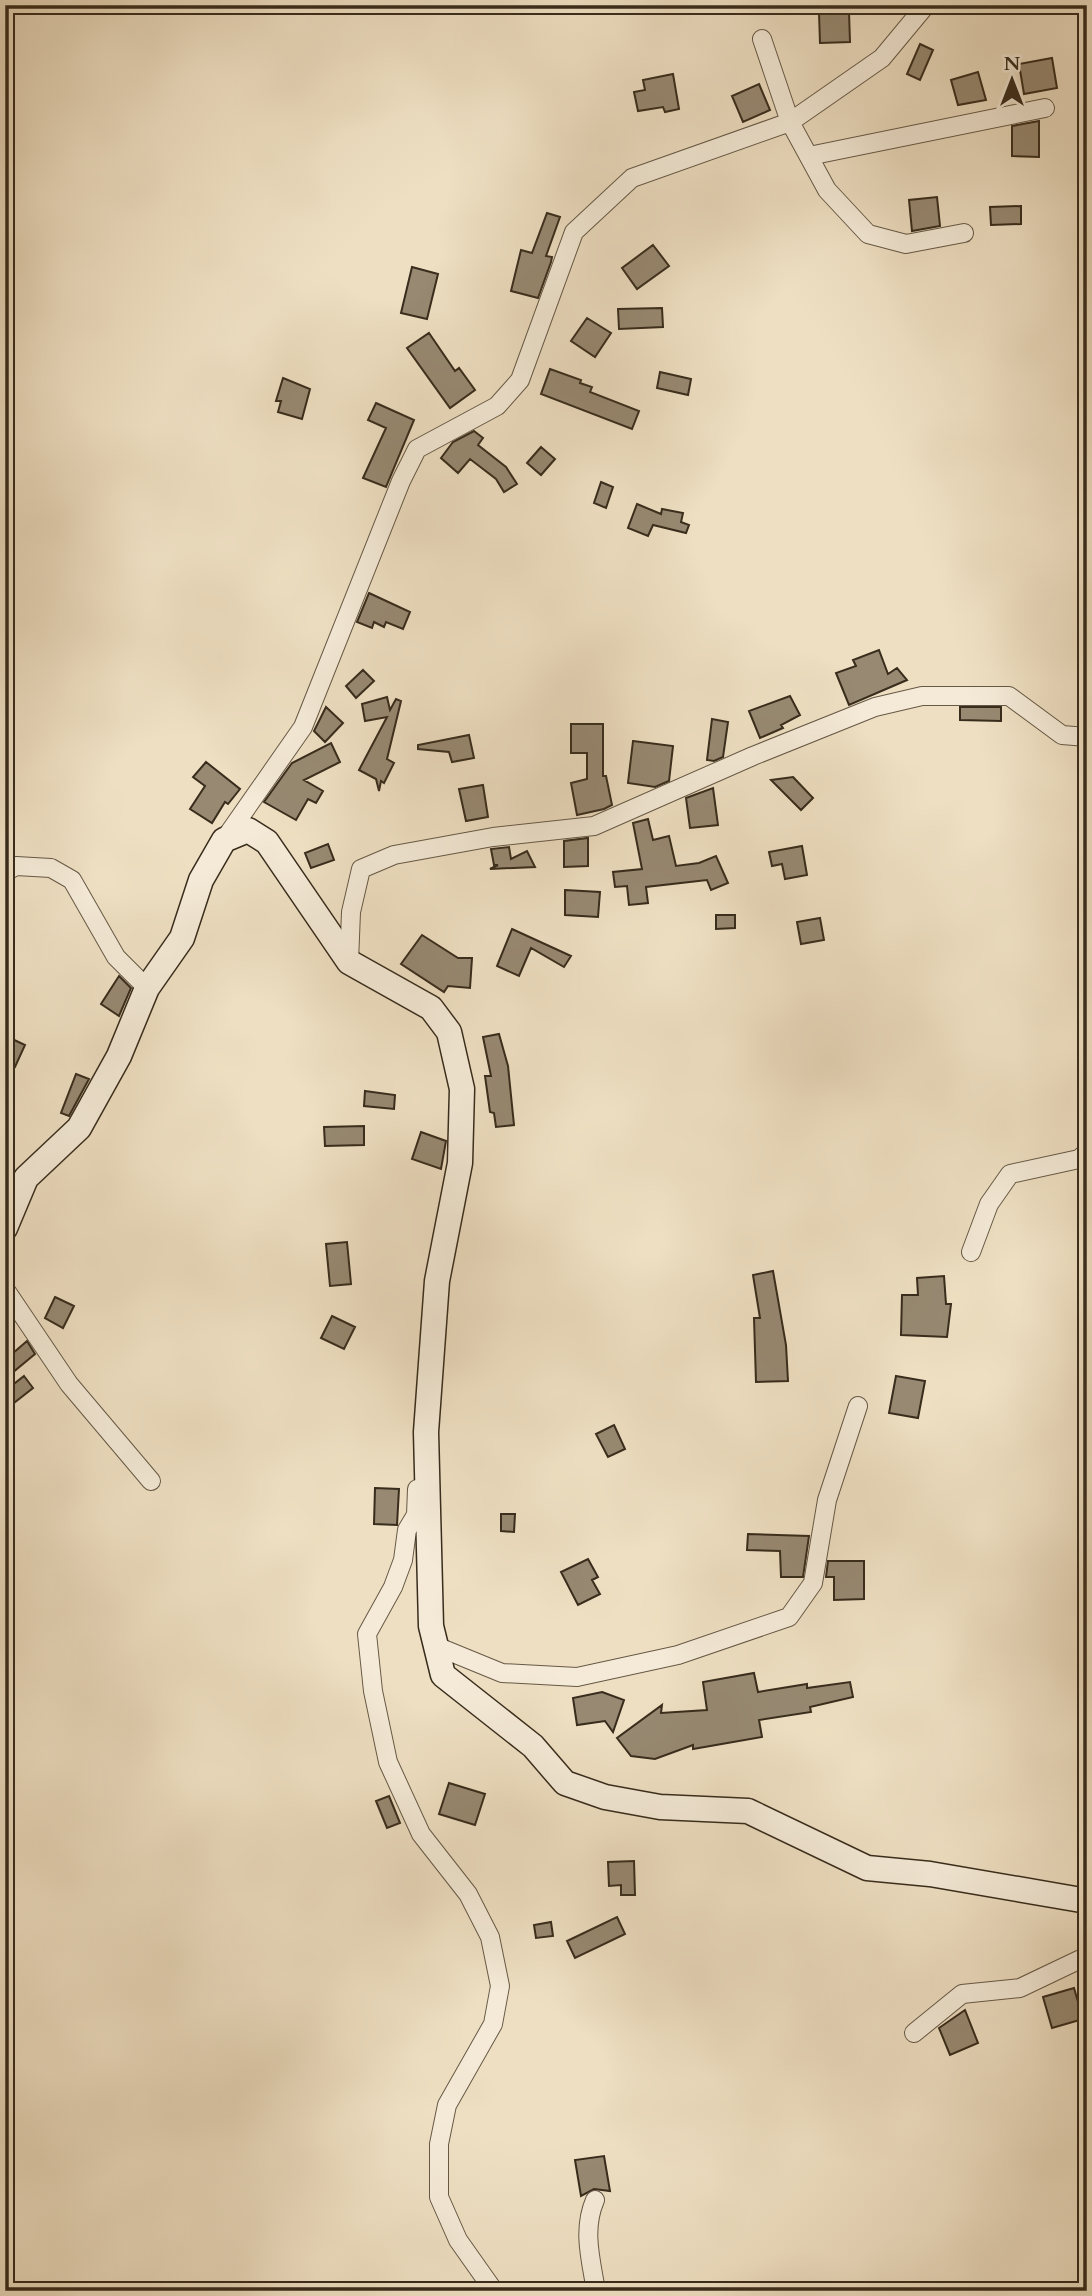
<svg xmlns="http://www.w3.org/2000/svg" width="1092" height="2296" font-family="Cardo,serif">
	<rect width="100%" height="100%" fill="#eedfc2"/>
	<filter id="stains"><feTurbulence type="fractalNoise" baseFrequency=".00286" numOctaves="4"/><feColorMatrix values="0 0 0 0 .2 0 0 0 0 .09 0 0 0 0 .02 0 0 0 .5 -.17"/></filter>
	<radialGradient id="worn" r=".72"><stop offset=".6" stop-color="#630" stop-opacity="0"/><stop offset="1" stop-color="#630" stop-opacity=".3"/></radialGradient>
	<!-- building -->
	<path fill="#978972" stroke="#382c1c" stroke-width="2" d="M 849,12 L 850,42 L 820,43 L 819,13 Z
		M 920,44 L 933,50 L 920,80 L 907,74 Z
		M 1052,58 L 1057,88 L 1024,94 L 1019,64 Z
		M 978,72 L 986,100 L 958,105 L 951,80 Z
		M 673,74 L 679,109 L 665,112 L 663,107 L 638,111 L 634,92 L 645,90 L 643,80 Z
		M 759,84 L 770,110 L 743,122 L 732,96 Z
		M 1039,121 L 1039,157 L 1012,156 L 1012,126 Z
		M 937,197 L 940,226 L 912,231 L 909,200 Z
		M 1021,206 L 1021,224 L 991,225 L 990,207 Z
		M 547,213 L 560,217 L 546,256 L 552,257 L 551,262 L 538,298 L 511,291 L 521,250 L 532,253 Z
		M 653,245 L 669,266 L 637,289 L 622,268 Z
		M 412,267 L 438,274 L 427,319 L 401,313 Z
		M 662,308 L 663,327 L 619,329 L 618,309 Z
		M 587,318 L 611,333 L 595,357 L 571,341 Z
		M 429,333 L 455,371 L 459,368 L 475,390 L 450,408 L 407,348 Z
		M 550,369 L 581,380 L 580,383 L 592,387 L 590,392 L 639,411 L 632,429 L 541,394 Z
		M 660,372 L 691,379 L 688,395 L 657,388 Z
		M 283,378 L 310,389 L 302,419 L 278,412 L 281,401 L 276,401 Z
		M 376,403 L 414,420 L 386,487 L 363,478 L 386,428 L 368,420 Z
		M 474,431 L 483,438 L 478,445 L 506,467 L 517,484 L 504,492 L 496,479 L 470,459 L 458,473 L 441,458 L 453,442 Z
		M 541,447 L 555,459 L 541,475 L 527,463 Z
		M 601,482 L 613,487 L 606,508 L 594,503 Z
		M 637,504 L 661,514 L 662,509 L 683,513 L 681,522 L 689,525 L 686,533 L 653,525 L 648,536 L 628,528 Z
		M 369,593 L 410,612 L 403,629 L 386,622 L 384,627 L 374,622 L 372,628 L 357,622 Z
		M 879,650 L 888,674 L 897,668 L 907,680 L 849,705 L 836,673 L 856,666 L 853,660 Z
		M 363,670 L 374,681 L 356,698 L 346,686 Z
		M 790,696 L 800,715 L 781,725 L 783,728 L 760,738 L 749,711 Z
		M 387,697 L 390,710 L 396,699 L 401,701 L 387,759 L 394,763 L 384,783 L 381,781 L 379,791 L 376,779 L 359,770 L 387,717 L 365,721 L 362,704 Z
		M 326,707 L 343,723 L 325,742 L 314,731 Z
		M 960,707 L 1001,707 L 1001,721 L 960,720 Z
		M 712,719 L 728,722 L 723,757 L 714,761 L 707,760 Z
		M 571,724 L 603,724 L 603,776 L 606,776 L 612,805 L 604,809 L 577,815 L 571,783 L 587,779 L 587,753 L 571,753 Z
		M 469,735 L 474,758 L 452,762 L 449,752 L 418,749 L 418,745 Z
		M 633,741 L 673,746 L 669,781 L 655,787 L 628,783 Z
		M 331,743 L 340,762 L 304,780 L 323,791 L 316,803 L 308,799 L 296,820 L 264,802 L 292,763 Z
		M 206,762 L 240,789 L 228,804 L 225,802 L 212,823 L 190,809 L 205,786 L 193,777 Z
		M 793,777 L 813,798 L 801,810 L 771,780 Z
		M 483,785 L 488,817 L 466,821 L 459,789 Z
		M 713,788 L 718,825 L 690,828 L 686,798 Z
		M 648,819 L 653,840 L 669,836 L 676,866 L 699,863 L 716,856 L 728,883 L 711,890 L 707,880 L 646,887 L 648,903 L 629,905 L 627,886 L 615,887 L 613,872 L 642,869 L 633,823 Z
		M 588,838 L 588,866 L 564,867 L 564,841 Z
		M 328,844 L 334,860 L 311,868 L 305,853 Z
		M 802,846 L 807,875 L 785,879 L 782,864 L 772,866 L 769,852 Z
		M 509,847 L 511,859 L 527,851 L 535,867 L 490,869 L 498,865 L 494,865 L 491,849 Z
		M 565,890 L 600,892 L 598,917 L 565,915 Z
		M 716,915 L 735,915 L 735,928 L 716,929 Z
		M 820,918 L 824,940 L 801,944 L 797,922 Z
		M 512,929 L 571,956 L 564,967 L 531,948 L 519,976 L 497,966 Z
		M 422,935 L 458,958 L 472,958 L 470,988 L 448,986 L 444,992 L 401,964 Z
		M 119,976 L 131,988 L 119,1016 L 101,1004 Z
		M 499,1034 L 508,1066 L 514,1125 L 496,1127 L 494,1113 L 490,1112 L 485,1076 L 491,1076 L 483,1037 Z
		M 10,1038 L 25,1045 L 15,1067 L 5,1062 L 5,1049 Z
		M 76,1074 L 89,1079 L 69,1116 L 61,1113 Z
		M 365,1091 L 395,1095 L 394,1109 L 364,1106 Z
		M 364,1126 L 364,1145 L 325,1146 L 324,1127 Z
		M 421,1132 L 446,1141 L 441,1169 L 412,1159 Z
		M 347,1242 L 351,1284 L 330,1286 L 326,1244 Z
		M 773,1271 L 786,1345 L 788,1381 L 756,1382 L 754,1318 L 760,1318 L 753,1275 Z
		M 944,1276 L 946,1304 L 951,1304 L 947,1337 L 901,1335 L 902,1295 L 918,1295 L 917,1278 Z
		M 55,1297 L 74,1306 L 63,1328 L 45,1318 Z
		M 332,1316 L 355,1327 L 344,1349 L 321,1338 Z
		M 27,1341 L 35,1354 L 12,1373 L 5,1365 L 5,1360 Z
		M 24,1376 L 33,1388 L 5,1410 L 5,1391 Z
		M 896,1376 L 925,1381 L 918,1418 L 889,1413 Z
		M 614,1425 L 625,1449 L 608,1457 L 596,1434 Z
		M 375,1488 L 399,1489 L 397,1525 L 374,1524 Z
		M 501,1514 L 515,1514 L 514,1532 L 501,1531 Z
		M 748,1534 L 809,1536 L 803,1577 L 781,1577 L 780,1551 L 747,1550 Z
		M 588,1559 L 598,1577 L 592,1580 L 600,1594 L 578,1605 L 561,1572 Z
		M 828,1561 L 864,1561 L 864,1599 L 834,1600 L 834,1577 L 826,1577 Z
		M 754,1673 L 758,1692 L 807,1684 L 807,1688 L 850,1682 L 853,1697 L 810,1707 L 811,1712 L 759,1720 L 762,1737 L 693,1749 L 693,1745 L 655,1759 L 631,1756 L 617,1738 L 662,1705 L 661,1713 L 707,1710 L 703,1682 Z
		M 602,1692 L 624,1700 L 613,1732 L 605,1721 L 577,1725 L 573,1698 Z
		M 449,1783 L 485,1794 L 475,1825 L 439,1814 Z
		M 389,1796 L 400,1823 L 387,1828 L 376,1801 Z
		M 634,1861 L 635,1895 L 621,1895 L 621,1885 L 609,1886 L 608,1862 Z
		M 617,1917 L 625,1934 L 575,1958 L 567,1941 Z
		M 551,1922 L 553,1936 L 536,1938 L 534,1925 Z
		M 1074,1988 L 1083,2019 L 1052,2028 L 1043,1997 Z
		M 965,2010 L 978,2043 L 950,2055 L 939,2028 Z
		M 604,2156 L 610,2191 L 594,2189 L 581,2196 L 575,2160 Z"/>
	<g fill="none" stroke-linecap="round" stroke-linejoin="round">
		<defs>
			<path id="street" d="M 762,39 L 790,122 L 827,190 L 868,234 L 906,244 L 964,233
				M 809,156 L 1045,108
				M 224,840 L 303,727 L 401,481 L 417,449 L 497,406 L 520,380 L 574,232 L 632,178 L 790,122 L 882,58 L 926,5
				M 5,872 L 16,866 L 51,868 L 72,880 L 116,957 L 147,988
				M 349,962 L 351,912 L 361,869 L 394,855 L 493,837 L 594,826 L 753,756 L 875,707 L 922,696 L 1009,696 L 1062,735 L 1087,737
				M 971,1252 L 989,1204 L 1010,1174 L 1079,1159 L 1087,1152
				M 5,1289 L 69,1384 L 151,1481
				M 417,1489 L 416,1515 L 407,1530 L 403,1560 L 393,1587 L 367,1634 L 373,1691 L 388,1762 L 421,1834 L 468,1894 L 490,1937 L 500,1986 L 493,2024 L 447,2105 L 439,2144 L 439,2197 L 458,2240 L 494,2291
				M 436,1646 L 502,1673 L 577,1677 L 678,1655 L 789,1617 L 813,1583 L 827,1500 L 858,1406
				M 914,2033 L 962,1994 L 1020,1988 L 1087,1956
				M 595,2200 C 582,2230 591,2260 596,2291"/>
			<path id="secondary" d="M 5,1228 L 26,1178 L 79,1128 L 119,1056 L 147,988 L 182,938 L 201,880 L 224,840 L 248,830 L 267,842 L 349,962 L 431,1008 L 449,1032 L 462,1089 L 460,1163 L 437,1281 L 426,1432 L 431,1626 L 443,1675 L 533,1746 L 565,1783 L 605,1797 L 660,1807 L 748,1811 L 867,1868 L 930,1874 L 1087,1901"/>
		</defs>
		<!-- street casing -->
		<use href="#street" stroke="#665946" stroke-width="20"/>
		<!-- secondary casing -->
		<use href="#secondary" stroke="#382c1c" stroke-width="27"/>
		<!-- street -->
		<use href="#street" stroke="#f4ead7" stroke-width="18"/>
		<!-- secondary -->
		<use href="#secondary" stroke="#f4ead7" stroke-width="24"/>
	</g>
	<!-- margin -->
	<rect width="1092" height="2296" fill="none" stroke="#eedfc2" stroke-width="28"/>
	<rect x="7" y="7" width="1078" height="2282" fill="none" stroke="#382c1c" stroke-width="3.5"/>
	<rect x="14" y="14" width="1064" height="2268" fill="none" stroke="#382c1c" stroke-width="2"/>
	<!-- north arrow -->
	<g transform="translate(1012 80)" stroke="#f4ead7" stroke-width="5" paint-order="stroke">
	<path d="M0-5L12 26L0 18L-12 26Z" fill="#382c1c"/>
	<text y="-10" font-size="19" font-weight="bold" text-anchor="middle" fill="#382c1c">N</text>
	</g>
	<rect width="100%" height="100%" filter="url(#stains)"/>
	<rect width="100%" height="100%" fill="url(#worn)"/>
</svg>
